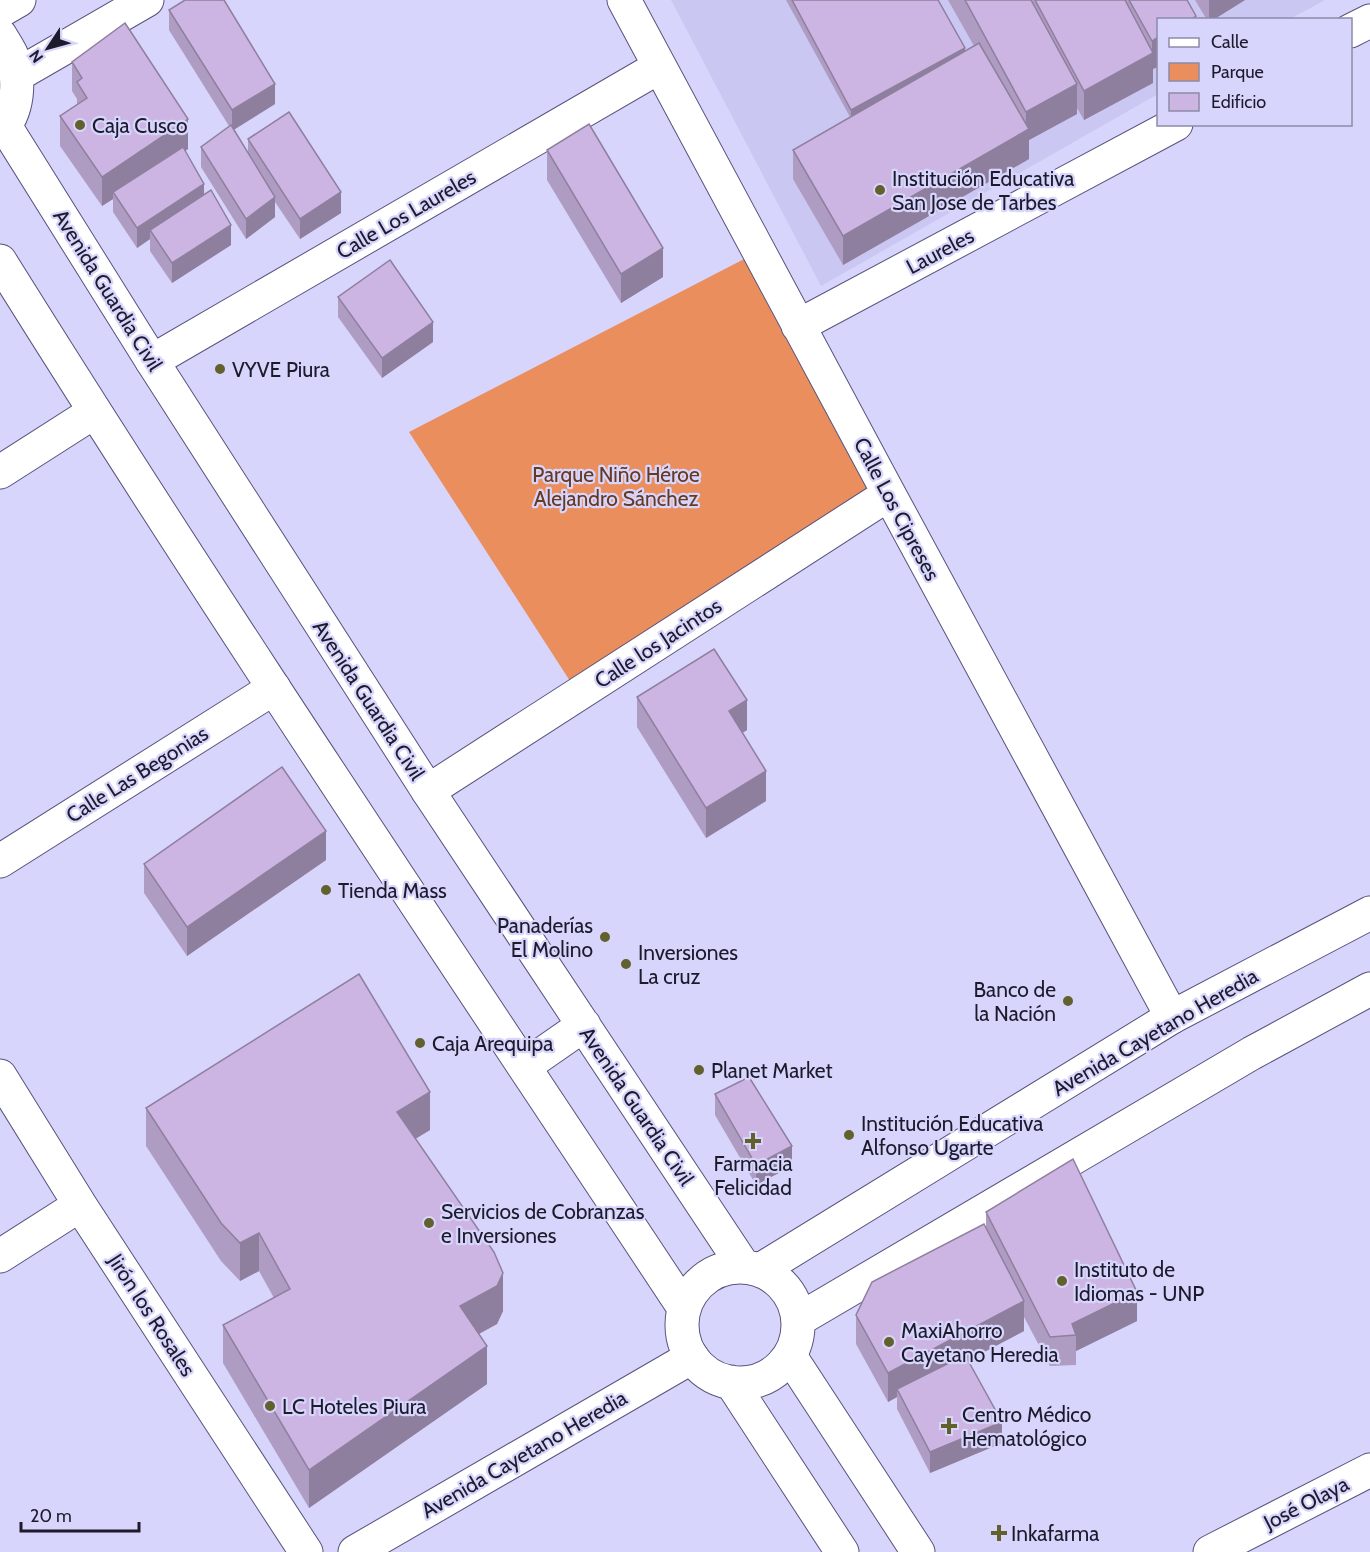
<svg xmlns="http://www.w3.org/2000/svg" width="1370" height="1552" font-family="Cabin,sans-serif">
	<rect width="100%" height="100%" fill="#d7d5fc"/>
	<!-- built -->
	<path fill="#cac7f3" d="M 671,0 L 1325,0 L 1290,19 L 1158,20 L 1158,94 L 821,286 Z"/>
	<!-- green -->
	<path fill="#ea8e5e" d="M 750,256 L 872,484 L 850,511 L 570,681 L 409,432 Z"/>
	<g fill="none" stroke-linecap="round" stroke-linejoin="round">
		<defs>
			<path id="minor" d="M 624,0 L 889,494 L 1172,1017
				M 1350,31 L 1370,21
				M 798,326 L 1176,124
				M 152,361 L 659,67
				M 0,472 L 94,412
				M 428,791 L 889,494
				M 0,861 L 274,688
				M 0,1076 L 80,1205 L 306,1552
				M 0,1256 L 80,1205
				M 355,1552 L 692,1357
				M 1210,1552 L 1370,1470"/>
			<path id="major" d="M 0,11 L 19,0
				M 0,35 C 4,42 9,49 12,56 C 20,81 19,111 0,132
				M 17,75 L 147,0
				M 5,126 L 152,361 L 428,791 L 744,1267
				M 0,261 C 221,615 454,960 684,1308
				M 525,1066 L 584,1025
				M682 1325a58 58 0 1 1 116 0a58 58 0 1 1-116 0Z
				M 760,1270 L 1172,1017 L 1370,913
				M 798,1320 L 1252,1053 L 1370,989
				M 790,1356 L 918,1552
				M 731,1382 L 842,1552"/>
		</defs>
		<!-- minor casing -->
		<use href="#minor" stroke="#57537c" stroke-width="35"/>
		<!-- major casing -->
		<use href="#major" stroke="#57537c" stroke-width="35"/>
		<!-- minor -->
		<use href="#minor" stroke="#fff" stroke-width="33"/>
		<!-- major -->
		<use href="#major" stroke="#fff" stroke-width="33"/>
	</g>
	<!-- wall -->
	<path fill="#af9cc2" d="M 786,0 L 938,0 L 965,51 L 974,46 L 948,0 L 1187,0 L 1196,20 L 1153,69 L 1153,83 L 1084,120 L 1077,108 L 1077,114 L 1029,140 L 1029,159 L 843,265 L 793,179 L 793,150 L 850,117 Z
		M 1195,0 L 1245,0 L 1213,20 L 1207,20 Z
		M 169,10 L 275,104 L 234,129 L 248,152 L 248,139 L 341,213 L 300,239 L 275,202 L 275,217 L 246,239 L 201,167 L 201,147 L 229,126 L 169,30 Z
		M 72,62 L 188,149 L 185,151 L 204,195 L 231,245 L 172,283 L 150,251 L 150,239 L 137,248 L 113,212 L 113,199 L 102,206 L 60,146 L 60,116 L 77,105 L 77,99 L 72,91 Z
		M 547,150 L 663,277 L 621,303 L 547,180 Z
		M 338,297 L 433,342 L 382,378 L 338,317 Z
		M 637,697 L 747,730 L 742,733 L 766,801 L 706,838 L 637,727 Z
		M 326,860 L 187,956 L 144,893 L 144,864 Z
		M 715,1094 L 792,1166 L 756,1185 L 715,1115 Z
		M 146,1108 L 430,1130 L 415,1139 L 503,1311 L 497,1324 L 479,1334 L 487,1384 L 309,1508 L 223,1363 L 223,1325 L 274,1298 L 259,1271 L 240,1281 L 221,1261 L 146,1146 Z
		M 986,1212 L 1137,1321 L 1076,1351 L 1076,1365 L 1050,1366 L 1024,1317 L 1024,1331 L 968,1360 L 1002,1443 L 930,1473 L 897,1409 L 897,1397 L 888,1402 L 856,1344 L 856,1315 L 986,1229 Z"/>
	<!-- shaded-wall -->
	<path fill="#8f7f9e" d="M 1209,0 L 1245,0 L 1213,20 L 1209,20 Z
		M 1158,37 L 1158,67 L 1153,69 L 1153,83 L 1084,120 L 1084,91 L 1152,54 L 1152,41 Z
		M 965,48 L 965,59 L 851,120 L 851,110 Z
		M 275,84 L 275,104 L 232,131 L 232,110 Z
		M 1077,84 L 1077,114 L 1029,140 L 1029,159 L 843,265 L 843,236 L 1026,131 L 1026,112 Z
		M 188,119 L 188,149 L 116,197 L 113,192 L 113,199 L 102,206 L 102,177 Z
		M 204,184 L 204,204 L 150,230 L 150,239 L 137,248 L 137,228 Z
		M 341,192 L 341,213 L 300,239 L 300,219 Z
		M 275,197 L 275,217 L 246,239 L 246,219 Z
		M 231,225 L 231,245 L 172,283 L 172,263 Z
		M 663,248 L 663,277 L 621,303 L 621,274 Z
		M 433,322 L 433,342 L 382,378 L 382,358 Z
		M 747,700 L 747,730 L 729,741 L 729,711 Z
		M 766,771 L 766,801 L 706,838 L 706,808 Z
		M 326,831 L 326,860 L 187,956 L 187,927 Z
		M 430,1092 L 430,1130 L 397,1150 L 397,1112 Z
		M 792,1146 L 792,1166 L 756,1185 L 756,1165 Z
		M 259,1233 L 259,1271 L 240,1281 L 240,1243 Z
		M 503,1273 L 503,1311 L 497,1324 L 460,1344 L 460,1306 Z
		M 1137,1292 L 1137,1321 L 1076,1351 L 1076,1335 L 1072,1324 Z
		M 1024,1301 L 1024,1331 L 901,1396 L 897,1389 L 897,1397 L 888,1402 L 888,1373 Z
		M 487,1346 L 487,1384 L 309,1508 L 309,1470 Z
		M 1002,1422 L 1002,1443 L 930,1473 L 930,1452 Z"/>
	<!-- building -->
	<path fill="#ccb5e2" stroke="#8f7f9e" stroke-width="1.5" d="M 185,0 L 224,0 L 275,84 L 232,110 L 169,10 Z
		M 792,0 L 938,0 L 965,48 L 851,110 Z
		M 965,0 L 1031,0 L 1077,84 L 1026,112 Z
		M 1035,0 L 1125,0 L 1153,53 L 1084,91 Z
		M 1129,0 L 1187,0 L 1196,16 L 1191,20 L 1158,20 L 1158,37 L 1152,41 Z
		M 125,23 L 188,119 L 102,177 L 60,116 L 87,98 L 77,82 L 82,78 L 72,62 Z
		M 979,43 L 1029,129 L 843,236 L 793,150 Z
		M 289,112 L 341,192 L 300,219 L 248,139 Z
		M 589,124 L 663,248 L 621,274 L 547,150 Z
		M 231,125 L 275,197 L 246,219 L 201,147 Z
		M 183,147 L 204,184 L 137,228 L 113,192 Z
		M 211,190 L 231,225 L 172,263 L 150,230 Z
		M 390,260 L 433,322 L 382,358 L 338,297 Z
		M 714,649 L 747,700 L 729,711 L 766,771 L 706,808 L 637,697 Z
		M 282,767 L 326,831 L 187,927 L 144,864 Z
		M 359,974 L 430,1092 L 397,1112 L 494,1252 L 503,1273 L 497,1286 L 460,1306 L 487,1346 L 309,1470 L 223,1325 L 290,1289 L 259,1233 L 240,1243 L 221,1223 L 146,1108 Z
		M 749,1077 L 792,1146 L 756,1165 L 715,1094 Z
		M 1073,1159 L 1137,1292 L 1072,1324 L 1076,1335 L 1050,1337 L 986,1212 Z
		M 984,1224 L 1024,1301 L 888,1373 L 856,1315 L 872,1282 Z
		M 965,1355 L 1002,1422 L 930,1452 L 897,1389 Z"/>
	<!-- markers -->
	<g fill="#62612e" stroke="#d7d5fc" stroke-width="2">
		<circle cx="80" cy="125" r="6"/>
		<circle cx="880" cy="190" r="6"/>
		<circle cx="220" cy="369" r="6"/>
		<circle cx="326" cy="890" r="6"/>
		<circle cx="605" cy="937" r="6"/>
		<circle cx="626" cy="964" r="6"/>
		<circle cx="1068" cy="1001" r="6"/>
		<circle cx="420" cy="1043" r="6"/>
		<circle cx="699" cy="1070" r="6"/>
		<circle cx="849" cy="1135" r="6"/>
		<path d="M750 1132h6v6h6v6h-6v6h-6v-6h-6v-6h6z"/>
		<circle cx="429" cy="1223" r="6"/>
		<circle cx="1062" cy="1281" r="6"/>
		<circle cx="889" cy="1342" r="6"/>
		<circle cx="270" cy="1406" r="6"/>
		<path d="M946 1417h6v6h6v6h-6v6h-6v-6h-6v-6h6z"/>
		<path d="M996 1524h6v6h6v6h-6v6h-6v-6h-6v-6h6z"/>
	</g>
	<g text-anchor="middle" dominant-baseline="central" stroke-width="4.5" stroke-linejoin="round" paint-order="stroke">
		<!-- poi labels -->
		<g font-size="21" fill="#1c1b2c" stroke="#d7d5fc" text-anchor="start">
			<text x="92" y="125">Caja Cusco</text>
			<text x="892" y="178">Institución Educativa<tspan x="892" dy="24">San Jose de Tarbes</tspan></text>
			<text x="232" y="369">VYVE Piura</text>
			<text x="338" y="890">Tienda Mass</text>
			<text x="593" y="925" text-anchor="end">Panaderías<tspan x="593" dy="24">El Molino</tspan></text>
			<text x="638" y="952">Inversiones<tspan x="638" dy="24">La cruz</tspan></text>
			<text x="1056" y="989" text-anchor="end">Banco de<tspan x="1056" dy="24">la Nación</tspan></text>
			<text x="432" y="1043">Caja Arequipa</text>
			<text x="711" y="1070">Planet Market</text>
			<text x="861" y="1123">Institución Educativa<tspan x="861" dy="24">Alfonso Ugarte</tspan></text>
			<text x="753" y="1163" text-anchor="middle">Farmacia<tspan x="753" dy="24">Felicidad</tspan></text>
			<text x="441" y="1211">Servicios de Cobranzas<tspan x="441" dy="24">e Inversiones</tspan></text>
			<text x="1074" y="1269">Instituto de<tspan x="1074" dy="24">Idiomas - UNP</tspan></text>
			<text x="901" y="1330">MaxiAhorro<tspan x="901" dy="24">Cayetano Heredia</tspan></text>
			<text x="282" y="1406">LC Hoteles Piura</text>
			<text x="962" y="1414">Centro Médico<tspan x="962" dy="24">Hematológico</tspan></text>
			<text x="1011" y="1533">Inkafarma</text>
		</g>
		<!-- street labels -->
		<g font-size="21" fill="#1c1b2c" stroke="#d7d5fc">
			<text transform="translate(406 214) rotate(-30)">Calle Los Laureles</text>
			<text transform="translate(940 251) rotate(-28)">Laureles</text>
			<text transform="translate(108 290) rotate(58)">Avenida Guardia Civil</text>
			<text transform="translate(897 509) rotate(62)">Calle Los Cipreses</text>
			<text transform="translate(658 643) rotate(-33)">Calle los Jacintos</text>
			<text transform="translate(369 700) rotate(57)">Avenida Guardia Civil</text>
			<text transform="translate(137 774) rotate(-32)">Calle Las Begonias</text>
			<text transform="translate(1155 1032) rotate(-30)">Avenida Cayetano Heredia</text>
			<text transform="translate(637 1106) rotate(56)">Avenida Guardia Civil</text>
			<text transform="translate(152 1315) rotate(57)">Jirón los Rosales</text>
			<text transform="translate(524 1454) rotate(-30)">Avenida Cayetano Heredia</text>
			<text transform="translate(1306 1503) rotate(-27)">José Olaya</text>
		</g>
		<!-- park labels -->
		<g font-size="21" fill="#663921" stroke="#d7d5fc">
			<text x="616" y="474">Parque Niño Héroe<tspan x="616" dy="24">Alejandro Sánchez</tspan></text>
		</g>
	</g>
	<!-- legend -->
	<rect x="1157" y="18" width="195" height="108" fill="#d7d5fc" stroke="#8c8ba9" stroke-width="1.5"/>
	<rect x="1169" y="38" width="30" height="9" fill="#ffffff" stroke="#8c8ba9" stroke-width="1.5"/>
	<text x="1211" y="48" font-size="18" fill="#1c1b2c">Calle</text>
	<rect x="1169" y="63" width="30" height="18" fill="#ea8e5e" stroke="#8c8ba9" stroke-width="1.5"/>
	<text x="1211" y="78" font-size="18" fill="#1c1b2c">Parque</text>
	<rect x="1169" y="93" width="30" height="18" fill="#ccb5e2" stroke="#8c8ba9" stroke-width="1.5"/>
	<text x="1211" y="108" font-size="18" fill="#1c1b2c">Edificio</text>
	<!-- north arrow -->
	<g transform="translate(48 48) rotate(234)" stroke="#d7d5fc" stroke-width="4.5" paint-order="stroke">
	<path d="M0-4.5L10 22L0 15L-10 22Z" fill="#1c1b2c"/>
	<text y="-9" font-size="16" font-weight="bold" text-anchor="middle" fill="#1c1b2c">N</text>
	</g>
	<!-- scale -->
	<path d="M21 1522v9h118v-9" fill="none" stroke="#1c1b2c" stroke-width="3"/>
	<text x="30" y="1522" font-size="18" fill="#1c1b2c" stroke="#d7d5fc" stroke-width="4.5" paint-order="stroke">20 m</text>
</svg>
